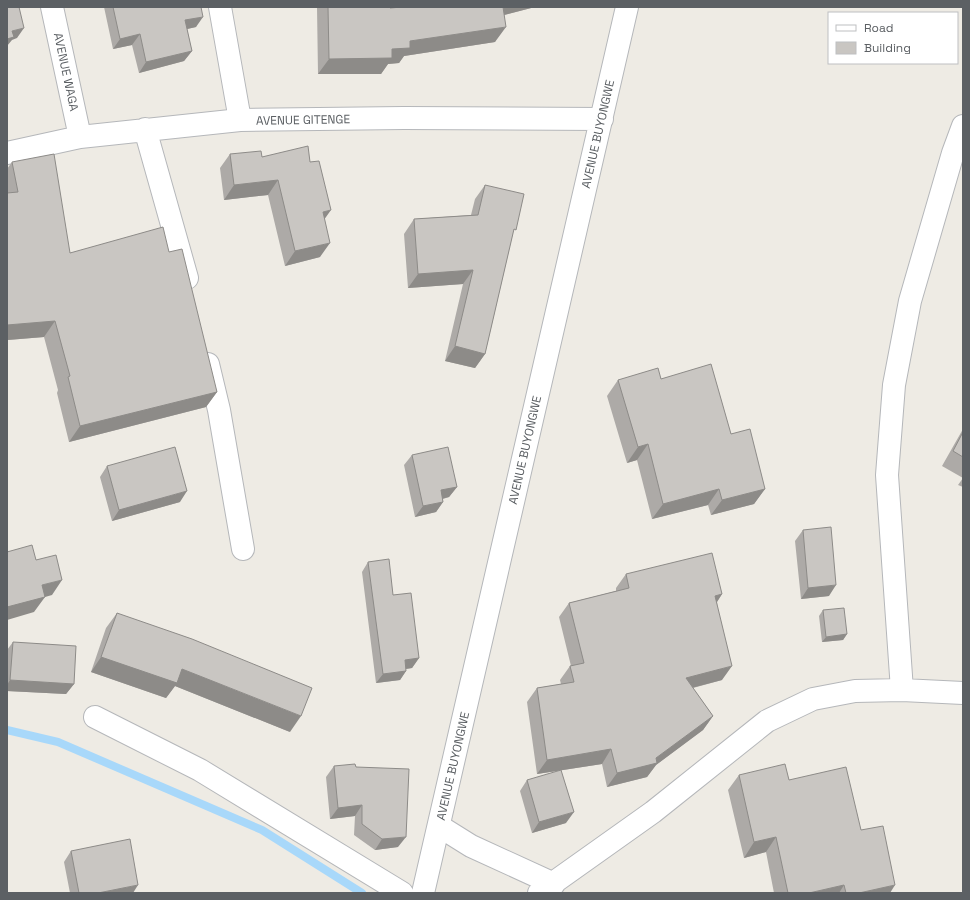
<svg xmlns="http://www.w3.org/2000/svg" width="970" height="900" font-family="'Space Grotesk',sans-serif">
	<rect width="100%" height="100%" fill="#eeebe4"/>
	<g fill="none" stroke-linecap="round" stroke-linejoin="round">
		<!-- stream -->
		<path stroke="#a8d8fa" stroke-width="8" d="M 7,730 L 58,742 L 262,830 L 362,893"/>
		<defs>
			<path id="street" d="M 52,7 L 80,137
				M 220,7 L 240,120
				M 145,129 L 187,278
				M 7,153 L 80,137 L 240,120 L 404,118 L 602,119
				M 208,364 L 219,410 L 243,549
				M 902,690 L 887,475 L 894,385 L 910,301 L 953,153 L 963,126
				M 95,717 L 200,770 L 402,893
				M 439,826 L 471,846 L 554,884
				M 423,893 L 627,7
				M 539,893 L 653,812 L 767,721 L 813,699 L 855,691 L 902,690 L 963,693"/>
		</defs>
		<!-- street casing -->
		<use href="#street" stroke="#b5b7ba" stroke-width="24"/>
		<!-- street -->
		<use href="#street" stroke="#fff" stroke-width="22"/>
	</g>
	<!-- wall -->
	<path fill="#adaaa7" d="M 104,7 L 201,7 L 196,27 L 187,29 L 192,51 L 184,61 L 139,73 L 132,45 L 113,49 Z
		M 317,7 L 390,7 L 390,8 L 402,7 L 535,7 L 504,15 L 495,42 L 404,56 L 399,63 L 388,64 L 381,74 L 318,74 Z
		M 230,154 L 310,162 L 324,219 L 320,257 L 285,266 L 268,195 L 224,200 L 220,168 Z
		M 12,162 L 70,253 L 169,252 L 217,392 L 206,407 L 69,442 L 57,393 L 58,390 L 44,337 L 8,340 L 7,345 L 7,169 Z
		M 485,185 L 513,233 L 485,354 L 475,368 L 445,361 L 463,284 L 408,288 L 404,234 L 414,219 L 471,215 L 475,199 Z
		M 661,379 L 731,434 L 765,489 L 754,504 L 711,515 L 708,505 L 652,519 L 637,460 L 627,463 L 607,396 L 618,380 Z
		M 963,429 L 963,487 L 958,485 L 963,478 L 942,466 Z
		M 412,455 L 457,487 L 449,497 L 443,499 L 443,502 L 436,512 L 415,517 L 404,465 Z
		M 107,466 L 180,502 L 112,521 L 100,477 Z
		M 803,530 L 829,596 L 801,599 L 795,541 Z
		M 368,562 L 393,595 L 419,658 L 412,668 L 406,669 L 406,671 L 400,680 L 376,683 L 362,572 Z
		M 626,574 L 722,594 L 717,602 L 722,680 L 693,688 L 713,716 L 703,730 L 656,765 L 647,777 L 607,787 L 602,764 L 537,774 L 527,702 L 537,688 L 561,684 L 560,680 L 570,666 L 571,666 L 559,617 L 569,603 L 616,591 L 616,588 Z
		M 823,610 L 847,634 L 843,640 L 822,642 L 819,616 Z
		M 117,613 L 290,732 L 175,686 L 166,698 L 91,672 L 106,628 Z
		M 13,642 L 74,684 L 66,694 L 7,691 L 7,650 Z
		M 334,766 L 356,767 L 398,847 L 375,850 L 354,835 L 355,816 L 330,819 L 326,777 Z
		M 739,775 L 789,780 L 861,830 L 890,893 L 774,893 L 766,852 L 744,858 L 728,790 Z
		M 527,780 L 566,823 L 532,833 L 520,791 Z
		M 71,851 L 133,893 L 70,893 L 64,862 Z"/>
	<!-- shaded-wall -->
	<path fill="#8d8b88" d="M 499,7 L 535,7 L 492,18 Z
		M 203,17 L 196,27 L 178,31 L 185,20 Z
		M 506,27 L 495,42 L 404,56 L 399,63 L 388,64 L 381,74 L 318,74 L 329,59 L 392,49 L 410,41 Z
		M 24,28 L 17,38 L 12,40 L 7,46 L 7,38 L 12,31 Z
		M 140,34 L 132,45 L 113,49 L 120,39 Z
		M 192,51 L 184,61 L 139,73 L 146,62 Z
		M 278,180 L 268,195 L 224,200 L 234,185 Z
		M 331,210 L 321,224 L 323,212 Z
		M 330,243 L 320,257 L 285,266 L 295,251 Z
		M 473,270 L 463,284 L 408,288 L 418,274 Z
		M 55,321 L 44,337 L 7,340 L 7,325 Z
		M 455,346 L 485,354 L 475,368 L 445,361 Z
		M 217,392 L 206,407 L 69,442 L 80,426 Z
		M 648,444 L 637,460 L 627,463 L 638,447 Z
		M 457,487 L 449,497 L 433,501 L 441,490 Z
		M 719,489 L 708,505 L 652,519 L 663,504 Z
		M 765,489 L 754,504 L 711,515 L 722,500 Z
		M 187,491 L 180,502 L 112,521 L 119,510 Z
		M 443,502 L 436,512 L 415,517 L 423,506 Z
		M 62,580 L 52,595 L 45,597 L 34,612 L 7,620 L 7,607 L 42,585 Z
		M 836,585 L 829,596 L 801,599 L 808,588 Z
		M 722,594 L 713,608 L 715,596 Z
		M 847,634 L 843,640 L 822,642 L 826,637 Z
		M 101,657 L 182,669 L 301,716 L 290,732 L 175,686 L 166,698 L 91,672 Z
		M 419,658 L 412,668 L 398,670 L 405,660 Z
		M 732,666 L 722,680 L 676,692 L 686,678 Z
		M 406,671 L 400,680 L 376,683 L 383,674 Z
		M 10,680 L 74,684 L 66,694 L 7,691 L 7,685 Z
		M 713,716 L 703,730 L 656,765 L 647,777 L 607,787 L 617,773 L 656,758 Z
		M 611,749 L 602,764 L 537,774 L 547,760 Z
		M 362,805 L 355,816 L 330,819 L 338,808 Z
		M 574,812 L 566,823 L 532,833 L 539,822 Z
		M 406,837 L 398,847 L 375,850 L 382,839 Z
		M 776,837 L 766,852 L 744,858 L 754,842 Z
		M 138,885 L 133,893 L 98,893 Z
		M 844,885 L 839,893 L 809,893 Z
		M 895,885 L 890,893 L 859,893 Z"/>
	<!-- building -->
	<path fill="#c9c6c2" stroke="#8d8b88" d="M 7,7 L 19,7 L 24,28 L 12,31 L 14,37 L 7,39 Z
		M 113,7 L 201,7 L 203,17 L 185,20 L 192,51 L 146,62 L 140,34 L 120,39 Z
		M 328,7 L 390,7 L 390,8 L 402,7 L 503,7 L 506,27 L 410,41 L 410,48 L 392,49 L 392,58 L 329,59 Z
		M 308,146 L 310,162 L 319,161 L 331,210 L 323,212 L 330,243 L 295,251 L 278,180 L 234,185 L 230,154 L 261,151 L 262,157 Z
		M 54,154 L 70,253 L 163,227 L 169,252 L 182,249 L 217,392 L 80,426 L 68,377 L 70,376 L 55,321 L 7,325 L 7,193 L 18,192 L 12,162 Z
		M 485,185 L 524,194 L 516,230 L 514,229 L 485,354 L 455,346 L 473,270 L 418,274 L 414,219 L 478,215 Z
		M 711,364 L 731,434 L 750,429 L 765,489 L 722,500 L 719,489 L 663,504 L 648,444 L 638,447 L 618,380 L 658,368 L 661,379 Z
		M 963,432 L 963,457 L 953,451 Z
		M 175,447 L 187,491 L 119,510 L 107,466 Z
		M 448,447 L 457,487 L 441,490 L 443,502 L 423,506 L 412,455 Z
		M 831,527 L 836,585 L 808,588 L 803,530 Z
		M 32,545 L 36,560 L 56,555 L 62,580 L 42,585 L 45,597 L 7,607 L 7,552 Z
		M 712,553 L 722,594 L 715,596 L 732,666 L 686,678 L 713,716 L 656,758 L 657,763 L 617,773 L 611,749 L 547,760 L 537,688 L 574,682 L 570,666 L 584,663 L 569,603 L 629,588 L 626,574 Z
		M 389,559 L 393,595 L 411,593 L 419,658 L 405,660 L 406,671 L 383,674 L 368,562 Z
		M 844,608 L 847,634 L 826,637 L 823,610 Z
		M 117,613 L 192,639 L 312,688 L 301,716 L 182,669 L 177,683 L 101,657 Z
		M 13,642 L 76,646 L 74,684 L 10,680 Z
		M 355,764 L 356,767 L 409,769 L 406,837 L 382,839 L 362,824 L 362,805 L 338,808 L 334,766 Z
		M 785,764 L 789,780 L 846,767 L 861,830 L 883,826 L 895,885 L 859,893 L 846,893 L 844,885 L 809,893 L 788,893 L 776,837 L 754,842 L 739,775 Z
		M 561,770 L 574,812 L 539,822 L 527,780 Z
		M 130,839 L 138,885 L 98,893 L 79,893 L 71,851 Z"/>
	<g text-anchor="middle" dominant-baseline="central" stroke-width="3" stroke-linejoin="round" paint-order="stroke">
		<!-- street labels -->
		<g font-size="12" fill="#5c6064" stroke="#fff">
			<text transform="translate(66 72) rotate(78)">AVENUE WAGA</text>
			<text transform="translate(303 120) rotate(-1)">AVENUE GITENGE</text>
			<text transform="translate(598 134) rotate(-77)">AVENUE BUYONGWE</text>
			<text transform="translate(525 450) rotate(-77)">AVENUE BUYONGWE</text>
			<text transform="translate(453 766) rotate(-77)">AVENUE BUYONGWE</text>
		</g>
	</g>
	<!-- border -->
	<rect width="970" height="900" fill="none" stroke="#5c6064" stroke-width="16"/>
	<!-- legend -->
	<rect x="828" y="12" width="130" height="52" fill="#ffffff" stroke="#bebfc1"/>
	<rect x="836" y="25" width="20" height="6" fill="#ffffff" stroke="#bebfc1"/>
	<text x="864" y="32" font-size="12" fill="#5c6064">Road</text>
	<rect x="836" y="42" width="20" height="12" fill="#c9c6c2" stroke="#bebfc1"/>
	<text x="864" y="52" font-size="12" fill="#5c6064">Building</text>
</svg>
